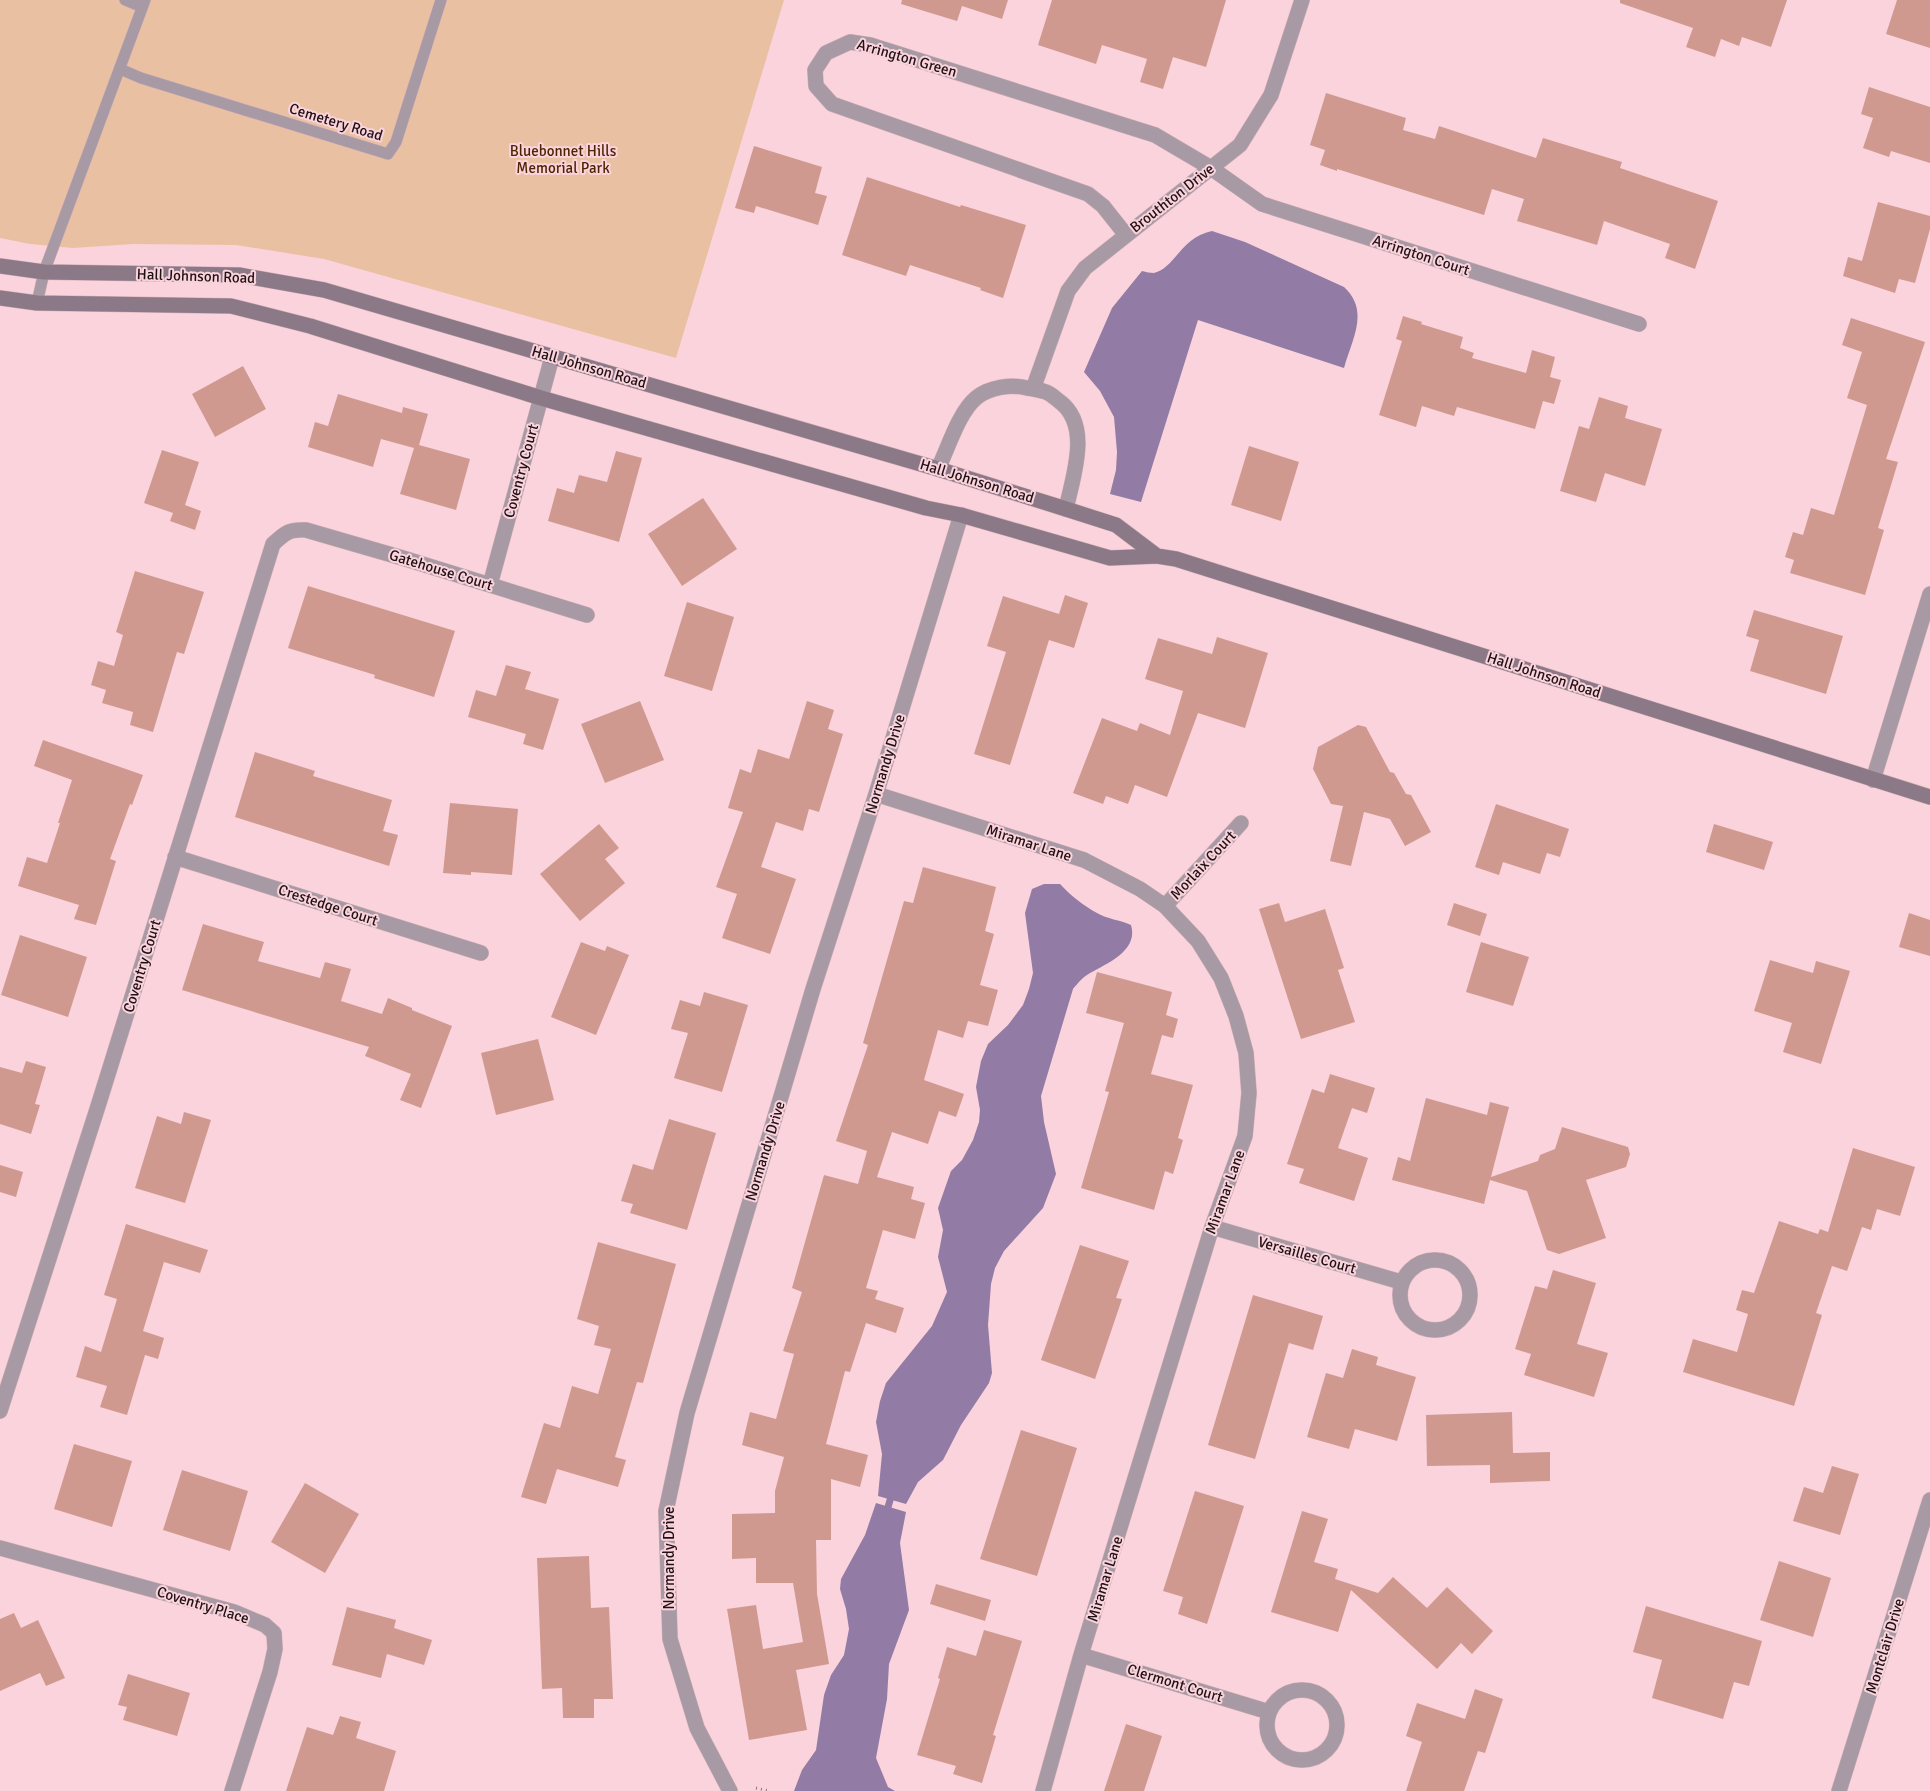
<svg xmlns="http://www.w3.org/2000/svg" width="1930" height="1791" font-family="Signika,sans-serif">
	<rect width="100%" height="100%" fill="#fbd3dc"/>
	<!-- green -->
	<path fill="#eac0a2" d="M 0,0 L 784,0 L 676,358 L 324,259 L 236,245 L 133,244 L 73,248 L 30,244 L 0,238 Z"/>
	<!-- water -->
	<path fill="#927ba5" d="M 1212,231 L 1245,242 L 1344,287 C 1370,311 1352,339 1344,368 L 1198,320 L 1141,502 L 1110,494 L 1116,470 L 1117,452 L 1114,417 L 1100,391 L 1084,372 L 1112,308 L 1142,271 C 1146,272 1150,273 1154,273 C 1175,268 1181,237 1212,231 Z
		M 1044,884 L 1060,884 C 1070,895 1084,906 1097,913 C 1107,919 1120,920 1131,925 C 1139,952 1105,964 1087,975 C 1082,978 1077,984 1073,989 L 1041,1096 L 1044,1122 L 1056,1174 L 1043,1208 L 1004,1251 L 995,1268 L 991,1284 L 988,1325 L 992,1373 L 989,1383 L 961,1425 L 943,1460 L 918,1482 L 906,1504 L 878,1496 L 882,1454 L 876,1422 L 880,1401 L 886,1383 L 932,1326 L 947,1292 L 938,1257 L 943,1230 L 938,1208 L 951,1171 L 962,1160 L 973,1140 L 979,1122 L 980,1110 L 976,1087 L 981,1061 L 988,1044 L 1008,1025 L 1023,1005 L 1029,989 L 1033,973 L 1025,913 L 1032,889 Z
		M 876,1503 L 906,1512 L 900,1543 L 909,1610 L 889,1664 L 887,1699 L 876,1758 L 888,1787 L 895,1791 L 794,1791 L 802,1770 L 816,1750 L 824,1695 L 831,1675 L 844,1655 L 849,1629 L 846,1609 L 840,1589 L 841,1579 L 865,1535 Z"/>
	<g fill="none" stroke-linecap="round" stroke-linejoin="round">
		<!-- stream -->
		<path stroke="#927ba5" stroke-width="7" d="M 886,1514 L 893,1490"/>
	</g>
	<!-- building -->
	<path fill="#d09990" d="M 902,0 L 1008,0 L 1002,19 L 962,6 L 957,21 L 901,4 Z
		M 1052,0 L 1226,0 L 1206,67 L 1173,57 L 1163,89 L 1140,82 L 1147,59 L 1102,45 L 1096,64 L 1038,45 Z
		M 1620,0 L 1787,0 L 1771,47 L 1742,37 L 1739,46 L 1721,39 L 1715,57 L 1686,47 L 1693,28 L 1620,3 Z
		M 1897,0 L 1930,0 L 1930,48 L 1886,34 Z
		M 1869,87 L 1930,107 L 1930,163 L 1891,151 L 1889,157 L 1863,148 L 1873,118 L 1861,114 Z
		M 1326,93 L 1406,118 L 1403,130 L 1435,139 L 1439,126 L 1536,158 L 1543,138 L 1622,162 L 1620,168 L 1718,201 L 1695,269 L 1665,258 L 1670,244 L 1604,221 L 1597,245 L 1517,221 L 1524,199 L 1492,189 L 1484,215 L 1337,169 L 1337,171 L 1320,165 L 1325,150 L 1310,145 Z
		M 754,146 L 822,167 L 815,193 L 827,196 L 818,225 L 756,206 L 754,213 L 735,208 Z
		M 867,177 L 960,207 L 961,205 L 1026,225 L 1003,298 L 980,290 L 981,288 L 910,265 L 906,276 L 842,255 Z
		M 1878,202 L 1930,216 L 1930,229 L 1915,283 L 1899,279 L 1895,293 L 1843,276 L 1848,257 L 1862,261 Z
		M 1403,316 L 1422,322 L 1421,324 L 1463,337 L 1460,348 L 1474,353 L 1472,358 L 1526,373 L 1532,350 L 1555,357 L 1550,377 L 1561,380 L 1554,404 L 1543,401 L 1535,429 L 1457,407 L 1454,416 L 1422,406 L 1416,427 L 1379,415 L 1402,341 L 1396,339 Z
		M 1851,318 L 1925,342 L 1886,459 L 1898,462 L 1878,528 L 1884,530 L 1865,595 L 1790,573 L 1794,560 L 1785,557 L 1793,532 L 1803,535 L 1811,508 L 1834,515 L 1867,405 L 1847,398 L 1862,352 L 1842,345 Z
		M 243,366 L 266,409 L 215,437 L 192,394 Z
		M 338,394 L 402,413 L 403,407 L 428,414 L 419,445 L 470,459 L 456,510 L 400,494 L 414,448 L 381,439 L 373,467 L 308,447 L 315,422 L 328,426 Z
		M 1599,397 L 1628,406 L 1625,418 L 1662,429 L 1645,486 L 1605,473 L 1596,502 L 1560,491 L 1579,426 L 1589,429 Z
		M 1249,446 L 1299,462 L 1281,521 L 1231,505 Z
		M 162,450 L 199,462 L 185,505 L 201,511 L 195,530 L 170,521 L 173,513 L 144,503 Z
		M 616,451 L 642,458 L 619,542 L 548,521 L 557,488 L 574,493 L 579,475 L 607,482 Z
		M 703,498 L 737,549 L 682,586 L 648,534 Z
		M 135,571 L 204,592 L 184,654 L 177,652 L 153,732 L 130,725 L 133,712 L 102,703 L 106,690 L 91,685 L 98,661 L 114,666 L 123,635 L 116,632 Z
		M 308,586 L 455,631 L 434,697 L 374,678 L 375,675 L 288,648 Z
		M 1065,595 L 1088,603 L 1074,648 L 1049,640 L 1010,765 L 974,754 L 1006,652 L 987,646 L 1003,596 L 1059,614 Z
		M 687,602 L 734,617 L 712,691 L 664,676 Z
		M 1754,610 L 1843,636 L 1826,694 L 1750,671 L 1759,640 L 1746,636 Z
		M 1217,637 L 1268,653 L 1245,728 L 1198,713 L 1167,797 L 1135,785 L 1128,804 L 1106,796 L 1103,804 L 1073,793 L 1102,718 L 1137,731 L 1140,723 L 1170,735 L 1183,691 L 1145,679 L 1158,638 L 1212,654 Z
		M 506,665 L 531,672 L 525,689 L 559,699 L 543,750 L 523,744 L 526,734 L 468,717 L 476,690 L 496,696 Z
		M 640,701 L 664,760 L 605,783 L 581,724 Z
		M 807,701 L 834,710 L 828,729 L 843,734 L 819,812 L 809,809 L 803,831 L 776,822 L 761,867 L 796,879 L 770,954 L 722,938 L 737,894 L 716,887 L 743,812 L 728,808 L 740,769 L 751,773 L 758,749 L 789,759 Z
		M 1358,725 L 1366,727 L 1390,772 L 1394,773 L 1406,794 L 1411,795 L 1431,832 L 1405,846 L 1390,819 L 1364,812 L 1351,866 L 1330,861 L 1343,806 L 1331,804 L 1313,769 L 1318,747 Z
		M 43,740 L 143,775 L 132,805 L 130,804 L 110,859 L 116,861 L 96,925 L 74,919 L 79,905 L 18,886 L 27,857 L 47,863 L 60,823 L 58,823 L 72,780 L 34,766 Z
		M 255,752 L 315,771 L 313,776 L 392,800 L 383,831 L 398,835 L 389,866 L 235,817 Z
		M 450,803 L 518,809 L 512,875 L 471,872 L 471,875 L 443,873 Z
		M 1496,804 L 1569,829 L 1560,857 L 1547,853 L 1540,874 L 1503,862 L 1499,875 L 1475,867 Z
		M 599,824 L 619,848 L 605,859 L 625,883 L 580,921 L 540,874 Z
		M 1714,824 L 1773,842 L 1764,870 L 1706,852 Z
		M 923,867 L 996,887 L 985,931 L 994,934 L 980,985 L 998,990 L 988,1026 L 968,1021 L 963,1038 L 938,1030 L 924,1080 L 964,1094 L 956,1117 L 939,1111 L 928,1144 L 892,1132 L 877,1177 L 914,1187 L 911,1199 L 925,1203 L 915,1239 L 883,1230 L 866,1288 L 878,1291 L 875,1299 L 904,1308 L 896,1333 L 866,1323 L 850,1372 L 845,1371 L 826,1444 L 868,1455 L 860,1487 L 831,1479 L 831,1540 L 816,1540 L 817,1594 L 829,1664 L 796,1670 L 807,1730 L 749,1740 L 727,1609 L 756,1605 L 763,1649 L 803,1642 L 793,1583 L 756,1583 L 756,1558 L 732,1559 L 732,1514 L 775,1513 L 775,1491 L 784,1457 L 742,1445 L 750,1412 L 776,1419 L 794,1354 L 783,1351 L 802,1292 L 792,1288 L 824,1175 L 858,1184 L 867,1151 L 836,1141 L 868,1045 L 863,1043 L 904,901 L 913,903 Z
		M 1279,903 L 1285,922 L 1325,909 L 1344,968 L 1338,970 L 1355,1022 L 1301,1039 L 1259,909 Z
		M 1454,903 L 1487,914 L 1480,936 L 1447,925 Z
		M 1909,913 L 1930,920 L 1930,956 L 1899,947 Z
		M 203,924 L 264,942 L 258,961 L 320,978 L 325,962 L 351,969 L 341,1001 L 382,1014 L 388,998 L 412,1008 L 412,1010 L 452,1026 L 421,1108 L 400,1100 L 411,1074 L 365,1056 L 369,1047 L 182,990 Z
		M 20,935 L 87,957 L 68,1017 L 1,995 Z
		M 581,942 L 605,951 L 607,946 L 629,955 L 596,1035 L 551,1017 Z
		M 1481,942 L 1529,957 L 1513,1006 L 1466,992 Z
		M 1770,960 L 1813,973 L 1816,961 L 1850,971 L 1821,1064 L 1783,1052 L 1792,1023 L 1754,1011 Z
		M 1097,972 L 1172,992 L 1166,1015 L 1178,1019 L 1173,1038 L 1162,1035 L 1151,1074 L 1193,1085 L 1178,1138 L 1183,1140 L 1173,1174 L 1165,1171 L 1154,1210 L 1081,1188 L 1109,1092 L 1105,1091 L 1124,1023 L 1086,1013 Z
		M 704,992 L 748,1005 L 722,1092 L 674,1078 L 688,1033 L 671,1029 L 680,1000 L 700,1006 Z
		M 538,1039 L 554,1100 L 496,1115 L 481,1053 Z
		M 26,1061 L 46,1067 L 35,1104 L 40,1105 L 31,1134 L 0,1124 L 0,1067 L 22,1073 Z
		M 1330,1074 L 1375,1088 L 1367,1113 L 1352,1108 L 1338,1148 L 1368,1158 L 1354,1201 L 1299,1183 L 1304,1169 L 1287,1164 L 1312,1089 L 1324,1093 Z
		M 1426,1098 L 1487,1115 L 1490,1102 L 1509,1107 L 1491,1177 L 1538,1161 L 1540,1155 L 1555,1149 L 1562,1127 L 1628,1147 L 1630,1154 L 1626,1167 L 1586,1180 L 1606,1238 L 1559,1254 L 1547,1250 L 1527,1191 L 1490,1180 L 1484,1204 L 1392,1180 L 1398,1157 L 1410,1161 Z
		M 184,1112 L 211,1120 L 185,1203 L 135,1188 L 157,1116 L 181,1124 Z
		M 669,1119 L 716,1133 L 687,1230 L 630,1213 L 633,1204 L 621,1201 L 633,1164 L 653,1170 Z
		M 1853,1148 L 1915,1167 L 1900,1216 L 1877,1209 L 1871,1230 L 1862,1227 L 1847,1271 L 1832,1266 L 1816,1313 L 1822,1315 L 1794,1406 L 1683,1372 L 1693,1339 L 1737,1352 L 1748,1314 L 1736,1310 L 1742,1290 L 1754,1293 L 1779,1221 L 1818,1234 L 1820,1229 L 1828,1232 Z
		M 0,1165 L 23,1172 L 16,1197 L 0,1192 Z
		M 126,1224 L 208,1250 L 200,1273 L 164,1262 L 143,1331 L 164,1338 L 158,1359 L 145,1355 L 127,1415 L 100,1407 L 107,1386 L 76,1377 L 85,1346 L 101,1352 L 117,1299 L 104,1295 Z
		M 598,1242 L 676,1264 L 643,1383 L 637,1382 L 615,1457 L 626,1460 L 618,1487 L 557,1469 L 546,1504 L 521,1497 L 544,1423 L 560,1428 L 572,1386 L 598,1394 L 611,1349 L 594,1345 L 599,1326 L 577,1319 Z
		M 1080,1245 L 1129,1261 L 1116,1298 L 1122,1299 L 1095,1379 L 1041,1360 Z
		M 1553,1270 L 1596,1283 L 1577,1344 L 1608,1353 L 1594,1397 L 1524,1375 L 1531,1354 L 1515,1349 L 1535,1286 L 1547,1289 Z
		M 1253,1295 L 1323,1316 L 1313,1350 L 1289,1343 L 1255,1459 L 1208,1445 Z
		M 1352,1349 L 1378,1357 L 1376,1365 L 1416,1377 L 1397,1441 L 1355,1429 L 1349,1449 L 1307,1437 L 1326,1373 L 1343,1378 Z
		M 1512,1412 L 1513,1453 L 1550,1452 L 1550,1481 L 1490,1483 L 1490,1465 L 1427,1466 L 1426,1415 Z
		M 1021,1430 L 1077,1448 L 1037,1576 L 980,1559 Z
		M 74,1444 L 132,1461 L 112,1527 L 54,1509 Z
		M 1832,1466 L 1859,1474 L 1840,1535 L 1793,1521 L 1804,1487 L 1823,1493 Z
		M 182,1470 L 248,1491 L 230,1551 L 163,1530 Z
		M 305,1483 L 359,1514 L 325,1573 L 271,1542 Z
		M 1195,1491 L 1244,1506 L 1207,1624 L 1178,1614 L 1183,1597 L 1163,1591 Z
		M 1302,1511 L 1328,1519 L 1314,1562 L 1338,1569 L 1335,1579 L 1378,1593 L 1393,1577 L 1427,1608 L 1447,1587 L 1493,1631 L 1472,1654 L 1461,1643 L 1437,1669 L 1351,1590 L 1338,1632 L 1271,1612 Z
		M 589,1556 L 591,1608 L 609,1607 L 613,1699 L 594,1699 L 594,1718 L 563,1718 L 562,1688 L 542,1689 L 537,1558 Z
		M 1779,1561 L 1831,1578 L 1813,1637 L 1760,1620 Z
		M 936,1584 L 991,1600 L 985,1621 L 930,1604 Z
		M 1646,1606 L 1762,1641 L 1749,1686 L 1734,1682 L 1723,1719 L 1652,1698 L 1662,1660 L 1633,1652 Z
		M 347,1607 L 396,1620 L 394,1628 L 432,1640 L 424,1665 L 387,1654 L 381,1678 L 332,1665 Z
		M 14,1613 L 21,1628 L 38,1620 L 65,1678 L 46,1686 L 40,1673 L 0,1691 L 0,1619 Z
		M 984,1630 L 1022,1641 L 993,1735 L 996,1736 L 982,1783 L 953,1774 L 956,1766 L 917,1755 L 940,1679 L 938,1678 L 947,1647 L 976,1656 Z
		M 128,1674 L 190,1693 L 177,1736 L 123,1720 L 127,1707 L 118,1705 Z
		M 1475,1689 L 1503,1699 L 1485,1753 L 1478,1751 L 1464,1791 L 1406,1791 L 1422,1742 L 1406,1736 L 1417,1703 L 1465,1719 Z
		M 340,1716 L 361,1722 L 356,1738 L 396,1751 L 384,1791 L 286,1791 L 307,1727 L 333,1735 Z
		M 1126,1724 L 1162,1736 L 1144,1791 L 1104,1791 Z"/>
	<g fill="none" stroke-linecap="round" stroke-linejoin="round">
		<defs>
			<path id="service" d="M 125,0 L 142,7
				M 120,69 L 141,78 L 388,154 L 396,142 L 441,0
				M 37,303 L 44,272 L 145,0"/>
			<path id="minor" d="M 1126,235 L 1103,206 L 1088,194 L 832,104 L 816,86 L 815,70 L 826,53 L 850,42 L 870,45 L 1155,135 L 1211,168 L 1262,204 L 1639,324
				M 1033,389 L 1068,291 L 1085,268 L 1240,145 L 1271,95 L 1302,0
				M 938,469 C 948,448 959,412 976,398 C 989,387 1011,384 1027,388 C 1034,389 1040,390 1046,392 C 1051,394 1055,398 1059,401 C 1092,425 1073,476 1066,509
				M 490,585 L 552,357
				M 1873,780 L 1930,594
				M 876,794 L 1084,860 L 1140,889 L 1165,906 L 1198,941 L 1221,978 L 1236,1016 L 1246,1053 L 1249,1093 L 1245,1136 L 1212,1227 L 1081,1655 L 1043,1791
				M 175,857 L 481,953
				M 1165,906 L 1241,823
				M 1212,1227 L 1401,1282
				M1400 1295a35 35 0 1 1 70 0a35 35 0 1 1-70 0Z
				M 0,1411 L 99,1103 L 273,544 C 285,533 289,529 306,530 L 406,559 L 587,615
				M 0,1548 L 234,1612 L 265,1625 L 274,1633 L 275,1649 L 270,1672 L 232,1791
				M 1081,1655 L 1269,1712
				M1267 1725a35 35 0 1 1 70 0a35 35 0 1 1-70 0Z
				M 730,1791 L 697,1728 L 670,1639 L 666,1511 L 687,1413 L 813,989 L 876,794 L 961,515"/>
			<path id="tertiary" d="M 1839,1791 L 1930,1500"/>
			<path id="secondary" d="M 0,266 L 44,272 L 239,275 L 324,290 L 938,469 L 1066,509 L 1116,525 L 1157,556
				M 0,298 L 37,303 L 231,306 L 310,326 L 541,398 L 926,508 L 961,515 L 1110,558 L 1157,556 L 1176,559 L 1930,797"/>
		</defs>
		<!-- service casing -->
		<use href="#service" stroke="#d3b0b8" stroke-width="12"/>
		<!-- minor casing -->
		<use href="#minor" stroke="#d3b0b8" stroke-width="16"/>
		<!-- tertiary casing -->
		<use href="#tertiary" stroke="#d3b0b8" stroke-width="16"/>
		<!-- secondary casing -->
		<use href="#secondary" stroke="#d3b0b8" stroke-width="16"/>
		<!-- path -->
		<path stroke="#8e747a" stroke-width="3" stroke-dasharray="1 4" stroke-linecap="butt" d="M 756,1788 L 769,1791"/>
		<!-- service -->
		<use href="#service" stroke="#a89aa4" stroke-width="11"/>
		<!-- minor -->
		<use href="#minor" stroke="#a89aa4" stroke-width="15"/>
		<!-- tertiary -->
		<use href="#tertiary" stroke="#a89aa4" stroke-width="15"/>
		<!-- secondary -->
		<use href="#secondary" stroke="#8c7987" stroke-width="15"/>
	</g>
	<g text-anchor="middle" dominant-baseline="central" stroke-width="4" stroke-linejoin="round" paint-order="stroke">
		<!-- street labels -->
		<g font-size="15" fill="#1f1215" stroke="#fbd3dc">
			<text transform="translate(907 58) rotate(16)">Arrington Green</text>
			<text transform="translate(336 122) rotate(17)">Cemetery Road</text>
			<text transform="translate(1172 198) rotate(-38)">Brouthton Drive</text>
			<text transform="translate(1421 255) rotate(18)">Arrington Court</text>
			<text transform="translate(196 276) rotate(2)">Hall Johnson Road</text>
			<text transform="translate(589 367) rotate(16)">Hall Johnson Road</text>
			<text transform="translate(521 471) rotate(-75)">Coventry Court</text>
			<text transform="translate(977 481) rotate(17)">Hall Johnson Road</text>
			<text transform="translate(441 570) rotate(17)">Gatehouse Court</text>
			<text transform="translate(1544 675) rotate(18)">Hall Johnson Road</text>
			<text transform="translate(885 764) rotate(-73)">Normandy Drive</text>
			<text transform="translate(1029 843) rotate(18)">Miramar Lane</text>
			<text transform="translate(1203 865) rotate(-47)">Morlaix Court</text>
			<text transform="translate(328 905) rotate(18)">Crestedge Court</text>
			<text transform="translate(142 966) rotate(-73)">Coventry Court</text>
			<text transform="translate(765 1151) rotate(-73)">Normandy Drive</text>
			<text transform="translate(1225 1192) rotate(-70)">Miramar Lane</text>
			<text transform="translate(1307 1255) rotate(16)">Versailles Court</text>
			<text transform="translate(669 1558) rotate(-90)">Normandy Drive</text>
			<text transform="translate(1105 1579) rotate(-73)">Miramar Lane</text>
			<text transform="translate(203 1605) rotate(17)">Coventry Place</text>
			<text transform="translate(1885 1646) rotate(-73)">Montclair Drive</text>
			<text transform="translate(1175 1683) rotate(17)">Clermont Court</text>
		</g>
		<!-- park labels -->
		<g font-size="15" fill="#4e2400" stroke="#fbd3dc">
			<text x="563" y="151">Bluebonnet Hills<tspan x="563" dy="17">Memorial Park</tspan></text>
		</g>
	</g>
</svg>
